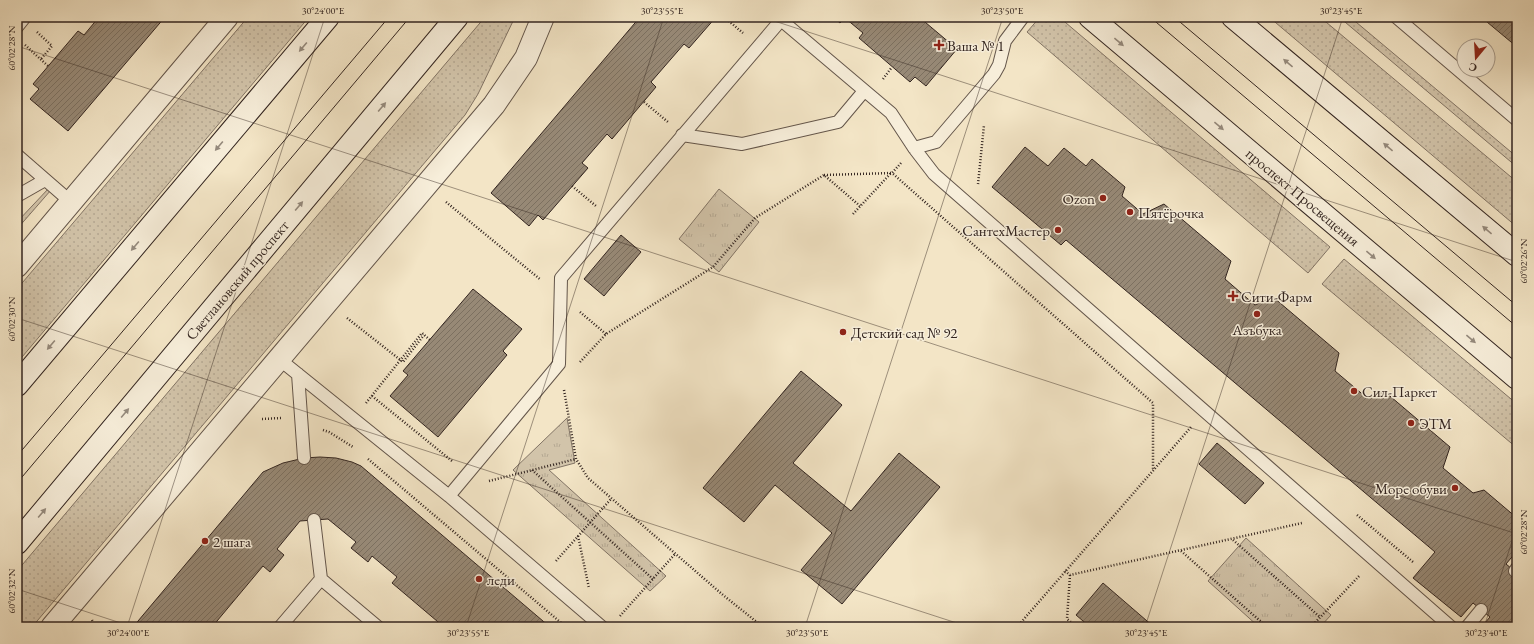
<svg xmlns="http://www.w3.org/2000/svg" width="1534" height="644" font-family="'EB Garamond',serif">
	<defs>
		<pattern id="grass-dots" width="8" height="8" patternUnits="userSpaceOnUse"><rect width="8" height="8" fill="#d2c4aa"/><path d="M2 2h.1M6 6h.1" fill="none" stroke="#b5a892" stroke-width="1.8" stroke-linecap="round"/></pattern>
		<pattern id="park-tufts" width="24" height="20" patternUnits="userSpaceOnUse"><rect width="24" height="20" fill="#d2c4aa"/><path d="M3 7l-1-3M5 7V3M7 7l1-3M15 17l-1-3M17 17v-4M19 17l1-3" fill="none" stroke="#b5a892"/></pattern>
		<pattern id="building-hatch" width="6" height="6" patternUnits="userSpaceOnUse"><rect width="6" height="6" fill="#978976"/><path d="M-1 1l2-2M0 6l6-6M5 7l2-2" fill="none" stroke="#7c7060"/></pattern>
	</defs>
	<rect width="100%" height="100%" fill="#f3e5c6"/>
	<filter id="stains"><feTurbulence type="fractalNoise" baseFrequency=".005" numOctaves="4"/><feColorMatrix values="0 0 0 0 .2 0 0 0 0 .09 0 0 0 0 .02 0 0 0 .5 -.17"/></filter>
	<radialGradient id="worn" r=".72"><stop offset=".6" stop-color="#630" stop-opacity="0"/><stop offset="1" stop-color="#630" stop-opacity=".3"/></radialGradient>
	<!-- grass -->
	<path fill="url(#grass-dots)" stroke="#827465" d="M 248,17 L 309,17 L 17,363 L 17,289 Z
		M 485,17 L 515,17 L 478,94 L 465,115 L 32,627 L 17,627 L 17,571 Z
		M 1040,17 L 1059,17 L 1330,247 L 1308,273 L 1027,32 Z
		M 1269,17 L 1320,17 L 1517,182 L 1517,227 Z
		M 1339,17 L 1350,17 L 1517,157 L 1517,167 Z
		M 49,188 L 51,190 L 17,229 L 17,222 Z
		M 1344,259 L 1517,404 L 1517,448 L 1322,284 Z"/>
	<!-- park -->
	<path fill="url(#park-tufts)" stroke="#827465" d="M 719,189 L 759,222 L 719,272 L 679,239 Z
		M 567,418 L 575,463 L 549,470 L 666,576 L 650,591 L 513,470 Z
		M 1246,538 L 1331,615 L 1320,627 L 1259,627 L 1208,581 Z"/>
	<!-- building -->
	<path fill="url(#building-hatch)" stroke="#332520" d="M 99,17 L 165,17 L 68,131 L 30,99 L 39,89 L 33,84 L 78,31 L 84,35 Z
		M 640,17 L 716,17 L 689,48 L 684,44 L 651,82 L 656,87 L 612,139 L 607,134 L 582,163 L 588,168 L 543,220 L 538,215 L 529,226 L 491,193 Z
		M 833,17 L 919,17 L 957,49 L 926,86 L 915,77 L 910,82 L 859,38 L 863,33 L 845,18 L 840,23 Z
		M 1481,17 L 1517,17 L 1517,47 Z
		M 1025,147 L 1048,166 L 1064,148 L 1086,166 L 1092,159 L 1125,187 L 1122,196 L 1143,214 L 1164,204 L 1231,261 L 1225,279 L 1255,305 L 1273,297 L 1339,353 L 1335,371 L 1367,398 L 1384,391 L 1450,447 L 1443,468 L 1473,493 L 1484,490 L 1517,518 L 1517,551 L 1506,564 L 1517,573 L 1517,627 L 1488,627 L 1484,624 L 1490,617 L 1473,603 L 1461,617 L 1413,578 L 1435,552 L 1066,240 L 1061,245 L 992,187 Z
		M 621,235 L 641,252 L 604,296 L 584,279 Z
		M 473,289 L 522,329 L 503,351 L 507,355 L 438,437 L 390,396 L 408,375 L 403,371 Z
		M 801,371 L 842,405 L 793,463 L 851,511 L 899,453 L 940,487 L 842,604 L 801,570 L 832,533 L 775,485 L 744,522 L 703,488 Z
		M 1217,443 L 1264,483 L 1245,504 L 1199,464 Z
		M 320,457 L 336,458 L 352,462 L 361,466 L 550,627 L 444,627 L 392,583 L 397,577 L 372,556 L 368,562 L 351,548 L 356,542 L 328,519 L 300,521 L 277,549 L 284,555 L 270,572 L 263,566 L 212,627 L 133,627 L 263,472 L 283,463 L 304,458 Z
		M 1103,583 L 1154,627 L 1090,627 L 1076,615 Z"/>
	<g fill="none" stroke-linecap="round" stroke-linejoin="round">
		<defs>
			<path id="service" d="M 1396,17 L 1517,120
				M 17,27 L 25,17
				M 682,135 L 742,144 L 838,122 L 864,91
				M 914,148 L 936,142 L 994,74 L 999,65 L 1005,41 L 1023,17
				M 17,155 L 71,202
				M 17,196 L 45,180
				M 279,359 L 449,496 L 602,627
				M 298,374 L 304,458
				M 449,496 L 559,364 L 561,278 L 781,20 L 891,113 L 914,148 L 934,174 L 1451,627
				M 314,520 L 321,579 L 378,627
				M 1515,571 L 1517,568
				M 280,627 L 321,579
				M 1467,627 L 1481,610"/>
			<path id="minor" d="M 17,266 L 227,17
				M 52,627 L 494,105 L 526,58 L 543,17"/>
			<path id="secondary" d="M 1090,17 L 1517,378
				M 1233,17 L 1517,255
				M 17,385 L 328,17
				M 17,543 L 457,17"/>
		</defs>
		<!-- service casing -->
		<use href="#service" stroke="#63554a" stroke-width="14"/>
		<!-- minor casing -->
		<use href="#minor" stroke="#63554a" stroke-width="24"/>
		<!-- secondary casing -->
		<use href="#secondary" stroke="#332520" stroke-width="24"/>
		<!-- path -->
		<path stroke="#332520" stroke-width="2.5" stroke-dasharray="1 2" stroke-linecap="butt" d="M 724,17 L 743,33
			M 37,32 L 52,46 L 41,59
			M 25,45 L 48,66
			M 883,79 L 892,67
			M 644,102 L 668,122
			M 901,163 L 892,173 L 1153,403 L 1153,469
			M 824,175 L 892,173
			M 978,184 L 984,125
			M 572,186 L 596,206
			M 446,202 L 541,280
			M 853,214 L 891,173
			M 580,312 L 606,334
			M 347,318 L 403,362 L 424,335
			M 580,362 L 606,334 L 713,267 L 755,218 L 824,175 L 860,206
			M 564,390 L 576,459 L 588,478 L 723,595 L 763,627
			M 372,396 L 452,461
			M 366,403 L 422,333 L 430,340
			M 262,419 L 281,418
			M 323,430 L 329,432 L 353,447
			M 368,459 L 566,627
			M 532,470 L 653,579
			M 489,481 L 576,459
			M 1357,515 L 1413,562
			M 578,536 L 589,588
			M 1233,540 L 1320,617
			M 1181,551 L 1267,627
			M 556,561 L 611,499
			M 1065,571 L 1070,575 L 1302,523
			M 1070,575 L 1067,619 L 1077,627
			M 620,616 L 675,554
			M 92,620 L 96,627
			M 1017,627 L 1191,427
			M 1311,627 L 1360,575"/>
		<!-- service -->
		<use href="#service" stroke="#f7eeda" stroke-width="12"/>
		<!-- minor -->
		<use href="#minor" stroke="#f7eeda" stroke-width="22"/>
		<!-- secondary -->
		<use href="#secondary" stroke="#f7eeda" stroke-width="22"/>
		<!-- tram -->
		<path stroke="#332520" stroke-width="1" d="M 1150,17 L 1517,327
			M 1174,17 L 1517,306
			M 17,456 L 389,17
			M 17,483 L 410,17"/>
	</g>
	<!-- one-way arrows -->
	<defs><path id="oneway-solid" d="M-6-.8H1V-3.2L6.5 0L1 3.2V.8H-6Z"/></defs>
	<g fill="#958a7d">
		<use href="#oneway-solid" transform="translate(1119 42) rotate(40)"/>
		<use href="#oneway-solid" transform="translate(303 47) rotate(130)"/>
		<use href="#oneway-solid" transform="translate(1288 63) rotate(-140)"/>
		<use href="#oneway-solid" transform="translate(382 107) rotate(-50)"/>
		<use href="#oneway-solid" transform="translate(1219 126) rotate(40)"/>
		<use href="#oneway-solid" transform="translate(219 146) rotate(130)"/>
		<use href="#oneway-solid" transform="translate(1388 147) rotate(-140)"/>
		<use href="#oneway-solid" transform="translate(299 206) rotate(-50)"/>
		<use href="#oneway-solid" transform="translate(1487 230) rotate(-140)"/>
		<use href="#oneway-solid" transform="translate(135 246) rotate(130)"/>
		<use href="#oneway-solid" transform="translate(1371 255) rotate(40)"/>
		<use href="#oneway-solid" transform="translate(1471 339) rotate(40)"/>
		<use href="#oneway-solid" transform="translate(51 345) rotate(130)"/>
		<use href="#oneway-solid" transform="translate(125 413) rotate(-50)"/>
		<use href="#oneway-solid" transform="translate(42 513) rotate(-50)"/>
	</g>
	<!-- ticks -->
	<path fill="none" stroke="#332520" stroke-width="1" stroke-opacity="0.45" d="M 762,17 L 1517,262M 17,46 L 1517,534M 17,318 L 969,627M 17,589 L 133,627M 127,627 L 325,17M 466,627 L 664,17M 805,627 L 1003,17M 1145,627 L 1343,17M 1484,627 L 1517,526"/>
	<!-- markers -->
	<g fill="#8f2418" stroke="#f7eeda" stroke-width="1.5">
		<path d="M937 39h4v4h4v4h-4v4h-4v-4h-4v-4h4z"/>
		<circle cx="1103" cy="198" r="4"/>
		<circle cx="1130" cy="212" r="4"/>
		<circle cx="1058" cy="230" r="4"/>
		<path d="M1231 290h4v4h4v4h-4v4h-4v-4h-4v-4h4z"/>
		<circle cx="1257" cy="314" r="4"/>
		<circle cx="843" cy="332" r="4"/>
		<circle cx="1354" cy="391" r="4"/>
		<circle cx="1411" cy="423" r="4"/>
		<circle cx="1455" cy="488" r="4"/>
		<circle cx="205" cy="541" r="4"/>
		<circle cx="479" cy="579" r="4"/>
	</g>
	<g text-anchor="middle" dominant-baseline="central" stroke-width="3" stroke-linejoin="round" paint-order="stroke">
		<!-- poi labels -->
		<g font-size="15" fill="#332520" stroke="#f7eeda" text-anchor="start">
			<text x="947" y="45">Ваша № 1</text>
			<text x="1095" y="198" text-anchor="end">Ozon</text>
			<text x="1138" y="212">Пятёрочка</text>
			<text x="1050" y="230" text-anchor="end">СантехМастер</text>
			<text x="1241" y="296">Сити-Фарм</text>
			<text x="1257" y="329" text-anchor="middle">Азъбука</text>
			<text x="851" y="332">Детский сад № 92</text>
			<text x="1362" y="391">Сил-Паркет</text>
			<text x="1419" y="423">ЭТМ</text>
			<text x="1447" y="488" text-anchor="end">Море обуви</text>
			<text x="213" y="541">2 шага</text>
			<text x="487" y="579">леди</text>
		</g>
		<!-- street labels -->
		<g font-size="15" fill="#332520" stroke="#f7eeda">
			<text transform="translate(1303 197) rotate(40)">проспект Просвещения</text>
			<text transform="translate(237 280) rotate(-50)">Светлановский проспект</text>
		</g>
	</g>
	<!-- margin -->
	<rect width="1534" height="644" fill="none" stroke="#f3e5c6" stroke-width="44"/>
	<!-- north arrow -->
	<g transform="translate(1476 58) rotate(198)"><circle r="19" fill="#f7eeda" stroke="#a99e90"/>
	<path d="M0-3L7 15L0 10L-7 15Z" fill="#8f2418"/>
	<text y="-6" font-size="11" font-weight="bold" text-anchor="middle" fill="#332520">С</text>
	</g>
	<rect x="22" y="22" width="1490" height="600" fill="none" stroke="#332520" stroke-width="1.5"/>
	<g font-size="10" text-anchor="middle" fill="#332520">
		<text x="323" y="14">30°24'00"E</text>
		<text x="662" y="14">30°23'55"E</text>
		<text x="1002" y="14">30°23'50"E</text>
		<text x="1341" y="14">30°23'45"E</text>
		<text transform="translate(11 48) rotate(-90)" y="4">60°02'28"N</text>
		<text transform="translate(1523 261) rotate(-90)" y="4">60°02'26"N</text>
		<text transform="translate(11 319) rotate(-90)" y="4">60°02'30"N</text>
		<text transform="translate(1523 532) rotate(-90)" y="4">60°02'28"N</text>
		<text transform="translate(11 591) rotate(-90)" y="4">60°02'32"N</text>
		<text x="128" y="636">30°24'00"E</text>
		<text x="468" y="636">30°23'55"E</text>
		<text x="807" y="636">30°23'50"E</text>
		<text x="1146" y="636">30°23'45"E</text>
		<text x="1486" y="636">30°23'40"E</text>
	</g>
	<rect width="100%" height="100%" filter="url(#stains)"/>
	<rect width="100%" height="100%" fill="url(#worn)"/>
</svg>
